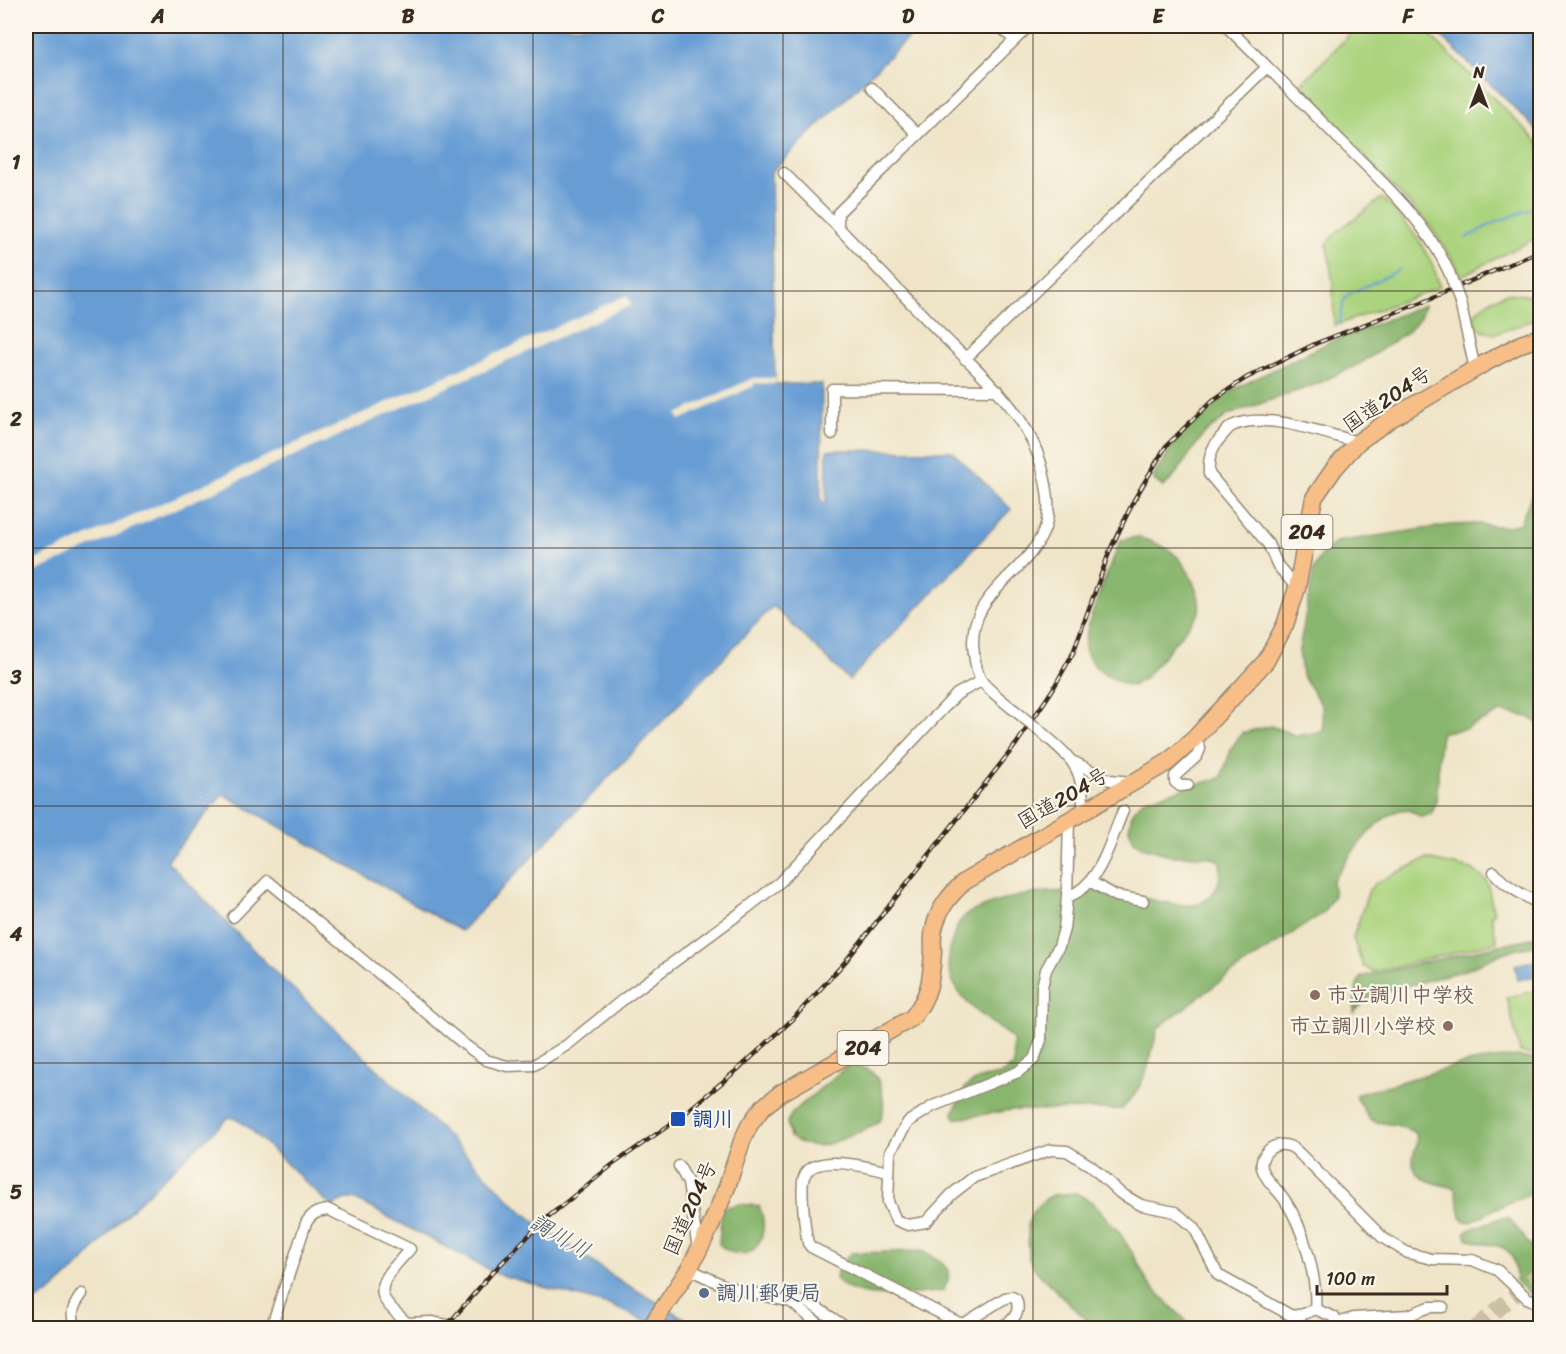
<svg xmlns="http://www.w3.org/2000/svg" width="1566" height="1354" font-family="Sriracha,'Klee One',sans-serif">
	<rect width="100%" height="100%" fill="#fbf7ec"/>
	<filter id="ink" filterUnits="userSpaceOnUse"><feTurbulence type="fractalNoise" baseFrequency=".0167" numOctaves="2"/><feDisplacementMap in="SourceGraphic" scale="12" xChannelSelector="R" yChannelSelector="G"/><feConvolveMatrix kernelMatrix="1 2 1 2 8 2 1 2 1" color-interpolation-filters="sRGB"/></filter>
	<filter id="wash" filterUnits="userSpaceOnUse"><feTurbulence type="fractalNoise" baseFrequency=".008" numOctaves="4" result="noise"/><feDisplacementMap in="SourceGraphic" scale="24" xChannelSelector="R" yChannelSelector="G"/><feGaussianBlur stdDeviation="1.35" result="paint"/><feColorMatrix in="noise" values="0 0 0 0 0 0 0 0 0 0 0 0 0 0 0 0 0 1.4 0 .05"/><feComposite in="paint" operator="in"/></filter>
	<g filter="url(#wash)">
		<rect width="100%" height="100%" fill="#efe4c7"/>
		<!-- green -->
		<path fill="#acd47f" stroke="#747f4e" stroke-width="1.5" d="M 1358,26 L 1421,26 L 1540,144 L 1540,236 L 1461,276 L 1455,263 L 1428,223 L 1298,87 Z
			M 1382,198 C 1407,221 1432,253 1440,287 L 1334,326 L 1333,283 L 1327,244 L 1339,230 Z
			M 1507,293 L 1532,296 L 1539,302 L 1540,311 L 1533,320 L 1495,334 L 1483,331 L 1475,325 L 1474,316 C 1481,304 1494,298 1507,293 Z
			M 1426,859 L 1472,869 L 1487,881 L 1494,914 L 1491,915 L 1497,942 L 1373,972 L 1363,966 L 1353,938 L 1369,890 L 1377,882 Z
			M 1540,990 L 1540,1057 L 1520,1052 L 1507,997 Z"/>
		<!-- forest -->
		<path fill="#89b66e" stroke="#627046" stroke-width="1.5" d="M 1424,305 L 1420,318 L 1407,332 L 1361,363 L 1317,384 L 1228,415 L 1203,435 L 1173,478 L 1163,487 L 1154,480 L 1154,476 L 1178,438 L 1226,393 L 1328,343 Z
			M 1540,476 L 1540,725 L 1529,717 L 1501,712 L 1465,729 L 1442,732 C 1434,758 1443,793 1431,814 L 1421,817 C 1417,815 1412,811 1409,810 C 1383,804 1344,863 1332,881 L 1334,895 L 1323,913 L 1226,977 L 1158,1028 L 1147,1070 L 1136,1093 L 1122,1109 L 1012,1110 L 955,1119 L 953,1113 L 966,1086 L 982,1078 L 1000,1075 L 1014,1066 L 1013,1039 C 982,1014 937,991 951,944 C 954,935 957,922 965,916 C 968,912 976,910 981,908 C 1029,887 1088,889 1138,897 C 1154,899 1187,910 1201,903 C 1218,894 1222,878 1220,861 L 1207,856 L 1173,856 L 1143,847 L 1134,841 L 1129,829 L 1132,813 L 1143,800 L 1221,778 L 1232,747 L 1242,733 L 1271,726 L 1297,736 L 1323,731 L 1322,706 L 1302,675 L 1299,650 L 1314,569 L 1322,554 L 1336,542 L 1451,525 L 1478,524 L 1506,527 L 1520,523 Z
			M 1137,537 C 1166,545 1181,553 1193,582 C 1197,593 1201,600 1199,613 L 1145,678 L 1132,686 C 1115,682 1087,667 1085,646 C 1084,625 1112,563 1121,540 Z
			M 1540,936 L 1540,944 L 1505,952 L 1468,969 L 1371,996 L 1354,1012 L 1357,985 L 1361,977 Z
			M 1517,1056 L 1540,1061 L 1540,1184 L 1529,1195 L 1496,1208 L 1471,1222 L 1464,1221 L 1461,1216 L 1455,1188 C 1440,1184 1412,1181 1413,1161 C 1413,1149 1419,1149 1416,1133 L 1397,1125 L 1376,1122 L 1369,1119 L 1355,1095 L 1466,1063 Z
			M 856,1066 C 864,1068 872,1070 876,1077 C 883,1087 887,1111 879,1121 C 873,1128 862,1131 854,1134 C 831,1144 813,1153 790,1137 L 787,1122 L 793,1112 L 846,1067 Z
			M 1076,1193 L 1092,1202 L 1119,1232 L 1136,1259 L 1148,1283 L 1187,1322 L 1190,1328 L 1095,1328 L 1037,1272 L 1029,1259 L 1028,1225 L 1032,1213 L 1044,1200 L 1053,1195 Z
			M 739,1204 L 759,1206 C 773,1236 750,1272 719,1244 L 722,1208 Z
			M 1501,1218 L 1509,1218 L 1532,1248 L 1536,1261 L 1540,1266 L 1540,1303 L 1516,1281 C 1515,1234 1495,1252 1467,1238 L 1465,1231 Z
			M 923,1251 L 939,1260 L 949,1271 L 948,1281 L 943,1291 C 914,1294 856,1304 836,1279 L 838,1267 L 851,1253 Z"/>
		<!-- water -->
		<path fill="#679dd4" stroke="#516479" stroke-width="1.5" d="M 26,26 L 920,26 L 771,172 L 775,384 L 822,384 L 821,502 L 826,502 L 827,450 L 952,451 L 1011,509 L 849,680 L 773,606 L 461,931 L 223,794 L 167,861 L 268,965 L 453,1141 L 518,1208 L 542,1227 L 614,1277 L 701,1328 L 661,1328 L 612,1306 L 497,1274 L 354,1199 L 345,1199 L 332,1207 L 248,1127 L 236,1119 L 229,1117 C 193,1151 156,1184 121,1220 C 102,1240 52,1301 26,1305 Z
			M 1431,26 L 1540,26 L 1540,133 L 1436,31 Z
			M 1540,959 L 1540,975 L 1518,980 L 1515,965 Z"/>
		<!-- pier -->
		<path fill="#efe4c7" d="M 627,295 L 631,305 L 26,576 L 26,564 Z
			M 753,378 L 775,378 L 775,384 L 754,383 L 754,386 L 680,420 L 677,414 Z"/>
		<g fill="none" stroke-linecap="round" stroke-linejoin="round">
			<!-- stream -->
			<path stroke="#679dd4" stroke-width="2" d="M 1466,238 L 1492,224 L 1540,205
				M 1339,325 L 1344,300 L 1349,294 L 1399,270"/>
		</g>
	</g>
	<g filter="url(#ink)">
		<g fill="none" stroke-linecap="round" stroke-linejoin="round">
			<!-- highway-tunnel -->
			<path stroke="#cbbfa5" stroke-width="16" stroke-dasharray="16 8" stroke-linecap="butt" d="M 1476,1328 L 1540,1273"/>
			<defs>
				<path id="minor" d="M 1000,26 L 1014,40
					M 1226,26 C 1265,64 1303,103 1342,142 C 1382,182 1425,220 1449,272
					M 872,88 L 918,135
					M 784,173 L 838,227
					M 1460,302 L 1475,369
					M 965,359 L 1267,67
					M 832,434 L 832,389 L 998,390
					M 1297,588 L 1278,566 L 1268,544 L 1209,474 C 1208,458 1211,448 1222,436 C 1225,433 1228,428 1232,426 C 1263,410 1325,434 1358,442
					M 1025,719 C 1015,710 987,690 981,680 C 977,673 975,662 974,654 C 964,591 1030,576 1046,525 C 1051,507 1047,488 1043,471 C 1029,413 982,375 942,335 C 907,299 872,263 838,227 L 838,213 L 1029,26
					M 1038,729 C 1071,759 1084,764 1083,812
					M 1074,762 L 1110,780 L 1132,782
					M 1188,785 L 1180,786 L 1175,782 L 1175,776 L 1197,756 L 1200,749 L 1195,738
					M 1069,820 L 1067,897 L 1064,929 L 1059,946 L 1046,970 L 1042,987 L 1041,1040 L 1034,1059 L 1018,1072 L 933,1106 L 908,1122 L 890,1152 L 888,1202 L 896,1220 L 908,1225 L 926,1222 L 952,1194 L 974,1177 L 1050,1150 L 1067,1151 L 1091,1166 L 1120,1193 L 1141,1205 L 1175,1212 L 1194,1227 L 1218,1275 L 1292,1316 L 1304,1314 L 1315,1309 C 1318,1279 1303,1227 1286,1202 C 1279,1190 1266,1182 1262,1168 C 1259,1153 1275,1141 1289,1146 C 1293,1147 1297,1151 1300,1154 L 1383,1238 L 1408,1253 L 1432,1259 L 1472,1260 L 1497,1270 L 1527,1298 L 1540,1304
					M 1494,872 C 1505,887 1525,895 1540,905
					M 1091,882 L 1116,896 L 1143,901
					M 1067,897 C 1101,886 1110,840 1123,811
					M 233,917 L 268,881 L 465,1045 L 486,1060 L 507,1066 L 534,1065 L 567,1045 L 625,998 L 747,908 L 780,882 L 934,718 L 957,694 L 981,681
					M 679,1166 L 688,1183 L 698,1249
					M 888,1172 C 869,1167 813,1152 804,1177 C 800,1187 805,1231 808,1243 L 811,1247 L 959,1323 L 965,1323 L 1005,1298 L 1012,1297 L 1016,1299 C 1022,1314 1011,1323 998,1328
					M 689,1269 L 725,1286 L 791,1302 L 824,1328
					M 791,1302 L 808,1302 L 847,1328
					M 1315,1309 L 1334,1317 L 1338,1328
					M 1336,1323 L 1354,1318 L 1409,1315 L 1429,1307 L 1443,1307
					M 77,1328 C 69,1315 73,1306 82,1294
					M 271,1328 L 306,1223 C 312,1213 318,1211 329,1210 L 410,1249 C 401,1260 376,1281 384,1298 C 388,1307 400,1316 407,1323 L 431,1322 L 463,1328
					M 900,1328 L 924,1327 L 929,1328"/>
				<path id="highway" d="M 650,1328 L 689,1269 L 709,1230 L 727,1187 L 742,1141 L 750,1124 L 763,1107 L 781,1093 L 912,1018 C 930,995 931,981 933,952 C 933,945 932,936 934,929 C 938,909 950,895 964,882 L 1168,762 L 1195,738 L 1266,661 L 1285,625 L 1297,588 L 1314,498 L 1334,469 L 1358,442 L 1392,418 L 1485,363 L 1521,344 L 1540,337"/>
			</defs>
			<!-- minor casing -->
			<use href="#minor" stroke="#958772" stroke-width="13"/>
			<!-- highway casing -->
			<use href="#highway" stroke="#958772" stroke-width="19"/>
			<!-- minor -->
			<use href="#minor" stroke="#fff" stroke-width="10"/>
			<!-- highway -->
			<use href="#highway" stroke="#f7be87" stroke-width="16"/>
			<defs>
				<path id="rail" d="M 445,1328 L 491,1274 L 543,1221 L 612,1165 L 678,1119 L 743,1065 L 793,1019 L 845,962 L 1017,743 L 1053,689 L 1073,653 L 1110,550 L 1134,500 L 1166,446 L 1213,400 L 1246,378 L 1317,343 L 1422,302 L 1540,251"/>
			</defs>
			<!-- rail casing -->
			<use href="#rail" stroke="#3b2a1e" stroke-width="4.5"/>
			<!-- rail -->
			<use href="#rail" stroke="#fbf7ec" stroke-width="2" stroke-dasharray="7" stroke-linecap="butt"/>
			<defs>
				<path id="minor-bridge" d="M 1449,272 L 1460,302
					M 1025,719 L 1038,729"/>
			</defs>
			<!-- minor-bridge casing -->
			<use href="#minor-bridge" stroke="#958772" stroke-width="13" stroke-linecap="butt"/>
			<!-- minor-bridge -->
			<use href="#minor-bridge" stroke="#fff" stroke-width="10"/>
		</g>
	</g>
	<!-- grid -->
	<path fill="none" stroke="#3b2a1e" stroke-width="1.5" stroke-opacity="0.55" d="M 283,26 L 283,1328M 533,26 L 533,1328M 783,26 L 783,1328M 1033,26 L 1033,1328M 1283,26 L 1283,1328M 26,291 L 1540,291M 26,548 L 1540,548M 26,806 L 1540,806M 26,1063 L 1540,1063"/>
	<!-- markers -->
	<g fill="#8d6e63" stroke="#fbf7ec" stroke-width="2">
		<circle cx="1315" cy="995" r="6"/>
		<circle cx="1448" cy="1026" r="6"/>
	</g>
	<rect fill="#1a4fb4" stroke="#fbf7ec" stroke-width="2" x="670" y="1111" width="16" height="16" rx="3"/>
	<circle fill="#5c6f8a" stroke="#fbf7ec" stroke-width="2" cx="704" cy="1293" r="6"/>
	<g text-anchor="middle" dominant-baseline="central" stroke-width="4.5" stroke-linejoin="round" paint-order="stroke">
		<!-- shield labels -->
		<g fill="#fbf7ec" stroke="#75685c" stroke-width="1.5">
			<rect x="1281.5" y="515" width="51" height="34" rx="4.5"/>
			<rect x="837.5" y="1031" width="51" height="34" rx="4.5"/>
		</g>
		<g font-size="20" font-weight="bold" fill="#3b2a1e">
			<text x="1307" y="532">204</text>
			<text x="863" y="1048">204</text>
		</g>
		<!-- street labels -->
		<g font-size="21" fill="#3b2a1e" stroke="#fbf7ec">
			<text transform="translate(1387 399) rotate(-34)">国道204号</text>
			<text transform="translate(1063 798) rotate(-30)">国道204号</text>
			<text transform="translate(690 1208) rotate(-66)">国道204号</text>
		</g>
		<!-- education labels -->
		<g font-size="21" font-weight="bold" fill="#785e54" stroke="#fbf7ec" text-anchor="start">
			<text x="1327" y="995">市立調川中学校</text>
			<text x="1436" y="1026" text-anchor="end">市立調川小学校</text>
		</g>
		<!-- transit labels -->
		<g font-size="21" font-weight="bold" fill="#164399" stroke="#fbf7ec" text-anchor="start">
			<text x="692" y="1119">調川</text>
		</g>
		<!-- service labels -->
		<g font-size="21" font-weight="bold" fill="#4e5e75" stroke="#fbf7ec" text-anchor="start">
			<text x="716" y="1293">調川郵便局</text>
		</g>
		<!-- water labels -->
		<g font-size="22" font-style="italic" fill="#4d5867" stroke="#fbf7ec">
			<text transform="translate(560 1236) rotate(30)">調川川</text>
		</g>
	</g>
	<!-- margin -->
	<rect width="1566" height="1354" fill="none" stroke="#fbf7ec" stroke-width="66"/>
	<!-- north arrow -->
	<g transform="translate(1479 87)" stroke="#fbf7ec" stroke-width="4.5" paint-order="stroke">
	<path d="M0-4.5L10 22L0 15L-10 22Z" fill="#3b2a1e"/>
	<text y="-9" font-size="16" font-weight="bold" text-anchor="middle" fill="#3b2a1e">N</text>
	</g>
	<!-- scale -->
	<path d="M1317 1285v9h130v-9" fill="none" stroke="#3b2a1e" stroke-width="3"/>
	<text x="1326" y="1285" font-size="18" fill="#3b2a1e" stroke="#fbf7ec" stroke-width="4.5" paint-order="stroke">100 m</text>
	<rect x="33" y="33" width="1500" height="1288" fill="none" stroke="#3b2a1e" stroke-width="2"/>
	<g font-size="20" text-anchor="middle" font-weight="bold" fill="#3b2a1e">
		<text x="158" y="23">A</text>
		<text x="408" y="23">B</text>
		<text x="658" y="23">C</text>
		<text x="908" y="23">D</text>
		<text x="1158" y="23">E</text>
		<text x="1408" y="23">F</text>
		<text x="16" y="169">1</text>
		<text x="16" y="426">2</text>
		<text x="16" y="684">3</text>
		<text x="16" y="941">4</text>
		<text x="16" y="1199">5</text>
	</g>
</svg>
